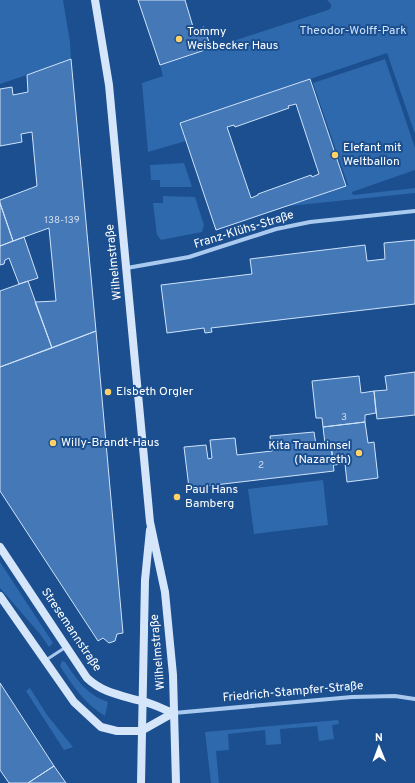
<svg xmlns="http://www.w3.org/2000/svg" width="415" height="783" font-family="Overpass,sans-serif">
	<rect width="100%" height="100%" fill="#1b4f8f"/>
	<!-- green -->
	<path fill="#2e69ad" d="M 0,0 L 63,0 L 70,42 L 71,60 L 0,84 Z
		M 327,0 L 415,0 L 415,134 L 387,53 L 180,123 L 186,141 L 148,152 L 142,83 L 163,76 L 160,65 L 328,10 L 331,8 L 331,4 Z
		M 385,59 L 415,148 L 415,170 L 352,192 L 353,195 L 415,188 L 415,193 L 289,206 L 348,185 L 313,83 Z
		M 184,163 L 192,187 L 160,187 L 160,180 L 151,180 L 150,165 Z
		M 163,196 L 195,197 L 204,225 L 202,232 L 161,240 L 157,235 L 153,203 L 163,203 Z
		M 323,480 L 328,525 L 254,534 L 248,489 Z
		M 0,562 L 53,643 L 49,647 L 40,634 L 0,588 Z
		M 62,661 L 65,662 C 77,680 87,695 108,702 L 105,716 C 85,704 72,685 60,666 Z
		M 30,688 L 47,715 L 73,747 L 64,750 L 26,691 Z
		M 338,720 L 339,724 L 332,725 L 334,739 L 319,741 L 317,726 L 280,729 L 281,744 L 266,745 L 265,730 L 228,734 L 229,750 L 216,751 L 219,783 L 211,783 L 205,732 Z"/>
	<!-- building -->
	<path fill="#4478b7" stroke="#cfe3fa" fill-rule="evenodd" d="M 138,0 L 185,0 L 194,30 L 204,27 L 211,48 L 160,65 Z
		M 71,59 L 96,331 L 52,348 L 35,302 L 56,301 L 49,228 L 13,241 L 0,203 L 0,200 L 37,186 L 32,132 L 21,134 L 22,142 L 0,146 L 0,89 L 12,87 L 13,95 L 28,92 L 27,75 Z
		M 310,79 L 346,186 L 216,230 L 180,123 ZM 296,104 L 319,174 L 312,177 L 311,175 L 258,194 L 258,195 L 251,198 L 227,127 L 234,125 L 235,127 L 289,108 L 288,106 Z
		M 0,203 L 13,241 L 0,246 Z
		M 24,237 L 38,278 L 19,284 L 9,258 L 5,260 L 4,264 L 0,265 L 0,246 Z
		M 415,240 L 415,304 L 211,328 L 212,332 L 205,333 L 204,328 L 167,333 L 161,285 L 252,274 L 250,259 L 365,245 L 367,261 L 385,259 L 384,243 Z
		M 28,281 L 52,348 L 0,367 L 0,291 Z
		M 96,331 L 123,633 L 117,634 L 115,641 L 109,643 L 103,638 L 98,641 L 0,491 L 0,367 Z
		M 415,372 L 415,415 L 377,419 L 374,391 L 387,390 L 385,376 Z
		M 359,376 L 361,393 L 374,391 L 376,413 L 365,415 L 365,422 L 323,427 L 322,418 L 316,418 L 312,381 Z
		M 365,422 L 368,443 L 374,442 L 378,478 L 347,482 L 345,464 L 333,465 L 331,443 L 325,444 L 323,427 Z
		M 314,432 L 316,445 L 331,443 L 334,471 L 189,488 L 184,447 L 206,445 L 208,459 L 212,458 L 210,440 L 235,438 L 237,455 L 272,451 L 270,436 Z
		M 0,683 L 54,766 L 28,783 L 9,783 L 0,770 Z
		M 54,766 L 66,783 L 28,783 Z"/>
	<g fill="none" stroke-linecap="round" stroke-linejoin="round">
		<!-- lane -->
		<path stroke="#a9c9ee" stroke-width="3" d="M 46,660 L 66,647"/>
		<!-- street -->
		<path stroke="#a9c9ee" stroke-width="4" d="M 127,268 L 189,257 L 276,229 L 310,222 L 415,211
			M 174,713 L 352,697 L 395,696 L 415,699"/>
		<!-- secondary -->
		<path stroke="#d6e6fa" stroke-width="8" d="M 95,0 L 109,85 L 150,522 L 165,592 L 173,675 L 176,783
			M 0,547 L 87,678 C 103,693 120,695 141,701 C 152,703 163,709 173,713
			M 0,596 L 74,702 L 101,727 L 117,731 L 141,731 L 173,713
			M 141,783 L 145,580 L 150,530"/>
	</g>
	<!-- markers -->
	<g fill="#ffd166" stroke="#1b4f8f" stroke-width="1.5">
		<circle cx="179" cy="39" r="4"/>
		<circle cx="335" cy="155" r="4"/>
		<circle cx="108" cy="392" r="4"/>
		<circle cx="53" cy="443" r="4"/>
		<circle cx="359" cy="453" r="4"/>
		<circle cx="177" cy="497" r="4"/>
	</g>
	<g text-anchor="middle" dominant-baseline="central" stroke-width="4" stroke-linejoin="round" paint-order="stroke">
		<!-- number labels -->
		<g font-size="10" fill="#d0dded">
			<text x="62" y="220">138-139</text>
			<text x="344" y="417">3</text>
			<text x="261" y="465">2</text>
		</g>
		<!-- park labels -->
		<g font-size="12" fill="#cfe3fa" stroke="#1b4f8f">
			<text x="353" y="31">Theodor-Wolff-Park</text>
		</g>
		<!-- poi labels -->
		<g font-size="12" fill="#fff" stroke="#1b4f8f" text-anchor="start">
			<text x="187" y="32">Tommy<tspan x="187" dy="14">Weisbecker Haus</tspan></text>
			<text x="343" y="148">Elefant mit<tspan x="343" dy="14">Weltballon</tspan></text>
			<text x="116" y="392">Elsbeth Orgler</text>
			<text x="61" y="443">Willy-Brandt-Haus</text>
			<text x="351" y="446" text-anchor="end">Kita Trauminsel<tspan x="351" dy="14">(Nazareth)</tspan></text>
			<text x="185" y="490">Paul Hans<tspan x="185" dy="14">Bamberg</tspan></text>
		</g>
		<!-- street labels -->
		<g font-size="12" fill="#fff" stroke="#1b4f8f">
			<text transform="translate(244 230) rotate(-17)">Franz-Klühs-Straße</text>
			<text transform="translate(114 262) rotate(-96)">Wilhelmstraße</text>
			<text transform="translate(71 630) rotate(56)">Stresemannstraße</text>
			<text transform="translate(158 652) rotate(-95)">Wilhelmstraße</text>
			<text transform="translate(293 692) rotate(-5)">Friedrich-Stampfer-Straße</text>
		</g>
	</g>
	<!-- north arrow -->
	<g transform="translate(379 747) rotate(359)" stroke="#1b4f8f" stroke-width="3" paint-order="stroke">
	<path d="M0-3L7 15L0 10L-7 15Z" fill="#ffffff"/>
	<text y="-6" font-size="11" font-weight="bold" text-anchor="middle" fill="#ffffff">N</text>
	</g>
</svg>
